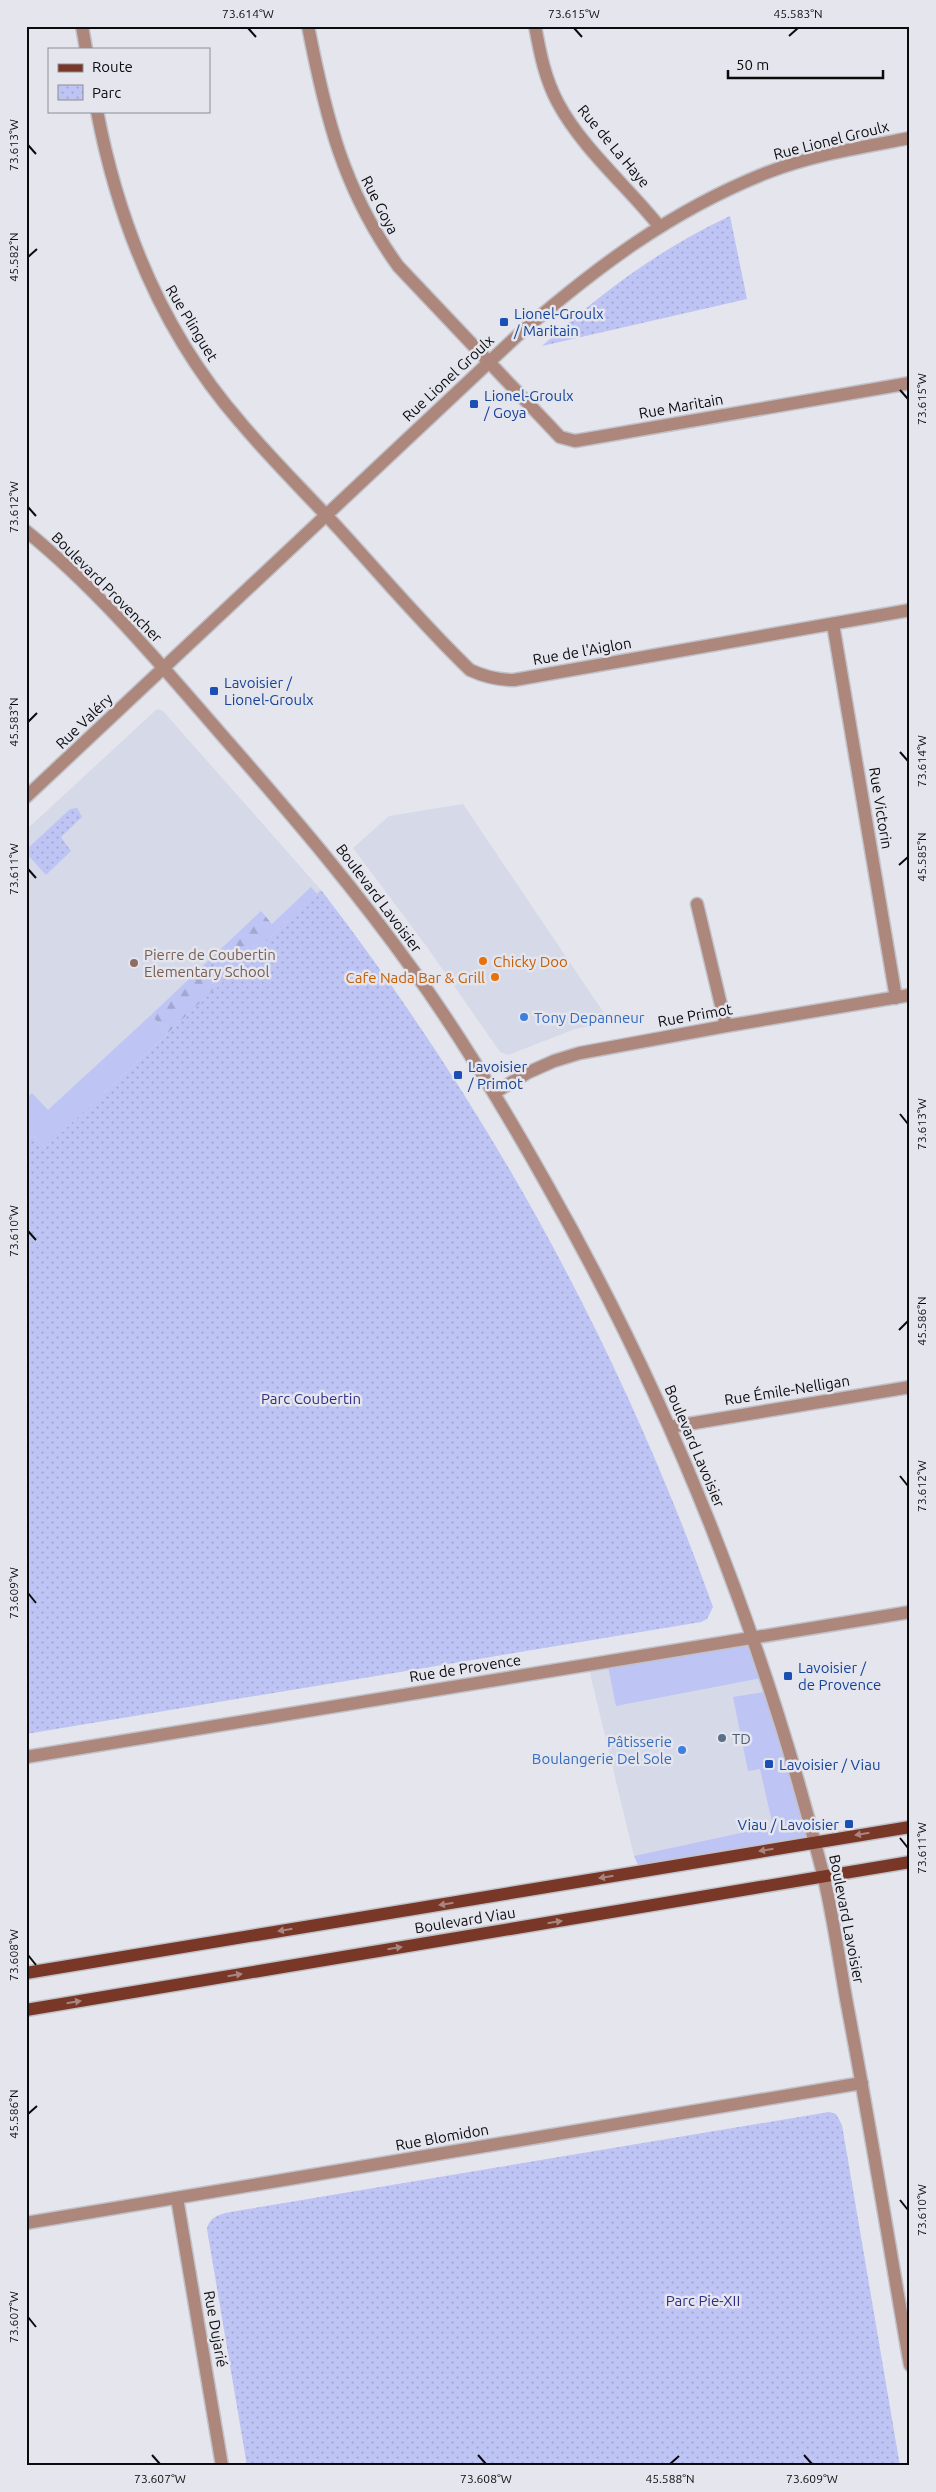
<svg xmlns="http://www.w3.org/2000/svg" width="936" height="2492" font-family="Ubuntu,sans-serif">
	<defs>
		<pattern id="forest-firs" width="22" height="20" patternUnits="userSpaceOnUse" patternTransform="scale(1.25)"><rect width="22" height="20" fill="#bec4f4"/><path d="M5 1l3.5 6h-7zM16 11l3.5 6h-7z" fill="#a2a7d0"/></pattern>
		<pattern id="park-dots" width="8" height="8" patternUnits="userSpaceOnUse" patternTransform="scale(1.25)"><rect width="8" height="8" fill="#bec4f4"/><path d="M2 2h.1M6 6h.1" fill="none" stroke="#a2a7d0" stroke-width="1.8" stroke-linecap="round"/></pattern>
	</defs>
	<rect width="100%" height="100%" fill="#e4e5ed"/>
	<!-- built -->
	<path fill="#d6d9e8" d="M 157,709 L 163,711 L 321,890 L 45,1148 L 26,1127 L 26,830 Z
		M 463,804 L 610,1022 L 575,1029 L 508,1055 L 500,1052 L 427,947 L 353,848 L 389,816 Z
		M 752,1638 L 806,1816 L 641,1871 L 634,1856 L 588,1665 Z"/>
	<!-- green -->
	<path fill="#bec4f4" d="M 151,1015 L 168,1033 L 45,1148 L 26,1127 L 26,1099 L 32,1093 L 48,1110 Z
		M 752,1638 L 766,1677 L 616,1706 L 607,1662 Z
		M 770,1691 L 814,1842 L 641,1871 L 634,1856 L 773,1826 L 760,1769 L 748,1771 L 733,1697 Z"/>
	<!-- forest -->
	<path fill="url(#forest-firs)" d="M 311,887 L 317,894 L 168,1033 L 151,1015 L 261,911 L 272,924 Z"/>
	<!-- park -->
	<path fill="url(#park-dots)" d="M 730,216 L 747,299 L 542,346 C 600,294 659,249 730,216 Z
		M 77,808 L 82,817 L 61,837 L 71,851 L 46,875 L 26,853 L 26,850 L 70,809 Z
		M 321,890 C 490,1109 620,1347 713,1607 L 707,1619 L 701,1622 L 26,1734 L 26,1127 L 45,1148 Z
		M 829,2112 L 836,2114 L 842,2125 L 900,2466 L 247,2466 L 207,2229 C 210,2213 228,2213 242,2210 Z"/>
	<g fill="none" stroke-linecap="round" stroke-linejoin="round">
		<defs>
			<path id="minor" d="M 82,26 L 86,49
				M 308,26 C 326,118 343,189 398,266 L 560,437 L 575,441 L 910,383
				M 535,26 C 540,53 545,79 558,103 C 582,148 627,186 659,226
				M 97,111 C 119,226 163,334 241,423 C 272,460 306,493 339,529 C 382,576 424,626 470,670 C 485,677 497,680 514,680 L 910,610
				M 26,531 C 104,594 169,675 235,750 C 297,821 358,893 413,970 C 462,1038 505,1110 546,1183 C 669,1399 761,1629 822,1870 C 833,1914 839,1960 847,2004 C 870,2124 889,2245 910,2365
				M 833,624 L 896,998
				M 26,797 L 517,336 C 594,269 670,211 766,173 C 812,155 862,147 910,138
				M 697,904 L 726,1026
				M 494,1093 L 527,1073 L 554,1061 L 580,1053 L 726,1026 L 910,995
				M 670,1427 L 910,1387
				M 26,1757 L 910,1612
				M 177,2198 L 222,2466
				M 26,2223 L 862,2083"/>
			<path id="major" d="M 26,1973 L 910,1827
				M 26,2010 L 910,1862"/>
		</defs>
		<!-- minor casing -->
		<use href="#minor" stroke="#c1c2c9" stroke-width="15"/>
		<!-- major casing -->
		<use href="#major" stroke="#c1c2c9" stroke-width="15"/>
		<!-- minor -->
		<use href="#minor" stroke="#ae877c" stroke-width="12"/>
		<!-- major -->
		<use href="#major" stroke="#793727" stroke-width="12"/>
	</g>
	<!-- one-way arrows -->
	<defs><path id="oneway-solid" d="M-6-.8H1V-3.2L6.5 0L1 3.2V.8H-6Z" transform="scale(1.25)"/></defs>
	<g fill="#a98580">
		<use href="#oneway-solid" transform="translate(862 1834) rotate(171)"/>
		<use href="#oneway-solid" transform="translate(766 1850) rotate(171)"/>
		<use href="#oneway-solid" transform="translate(606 1877) rotate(171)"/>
		<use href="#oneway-solid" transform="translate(446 1904) rotate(171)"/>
		<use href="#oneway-solid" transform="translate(555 1922) rotate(-9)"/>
		<use href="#oneway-solid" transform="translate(285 1930) rotate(171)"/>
		<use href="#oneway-solid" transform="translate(395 1948) rotate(-9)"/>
		<use href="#oneway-solid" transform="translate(235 1975) rotate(-9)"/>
		<use href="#oneway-solid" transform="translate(74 2002) rotate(-9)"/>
	</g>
	<!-- ticks -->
	<path fill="none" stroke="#0b0b0e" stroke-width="2" d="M 248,28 L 256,37M 574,28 L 582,37M 789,36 L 798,28M 28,145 L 36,154M 28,257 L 37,249M 900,390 L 908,399M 28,507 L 36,516M 28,722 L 37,713M 900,752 L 908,761M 899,865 L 908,857M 28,869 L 36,878M 900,1114 L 908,1124M 28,1231 L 36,1240M 899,1330 L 908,1321M 900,1476 L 908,1486M 28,1593 L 36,1603M 900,1838 L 908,1848M 28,1955 L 36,1965M 28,2114 L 37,2106M 900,2200 L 908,2210M 28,2317 L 36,2327M 152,2455 L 160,2464M 478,2455 L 486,2464M 804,2455 L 812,2464M 670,2464 L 679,2456"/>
	<!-- markers -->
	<g fill="#1a4fb4" stroke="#e4e5ed" stroke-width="2">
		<rect x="499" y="317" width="10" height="10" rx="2.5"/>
		<rect x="469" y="399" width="10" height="10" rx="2.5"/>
		<rect x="209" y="686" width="10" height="10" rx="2.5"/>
		<rect x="453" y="1070" width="10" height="10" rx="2.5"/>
		<rect x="783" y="1671" width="10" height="10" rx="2.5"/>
		<rect x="764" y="1759" width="10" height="10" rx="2.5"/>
		<rect x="844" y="1819" width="10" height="10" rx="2.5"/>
	</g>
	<g fill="#e8710a" stroke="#e4e5ed" stroke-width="2">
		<circle cx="483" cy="961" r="5"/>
		<circle cx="495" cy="977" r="5"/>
	</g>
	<circle fill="#8d6e63" stroke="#e4e5ed" stroke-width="2" cx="134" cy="963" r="5"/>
	<g fill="#3f7fe0" stroke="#e4e5ed" stroke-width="2">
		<circle cx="524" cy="1017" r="5"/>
		<circle cx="682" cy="1750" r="5"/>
	</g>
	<circle fill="#5c6f8a" stroke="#e4e5ed" stroke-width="2" cx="722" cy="1738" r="5"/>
	<g text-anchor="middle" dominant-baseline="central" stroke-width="5" stroke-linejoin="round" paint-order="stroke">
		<!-- street labels -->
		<g font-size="15" fill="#0b0b0e" stroke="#e4e5ed">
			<text transform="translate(831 140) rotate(-14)">Rue Lionel Groulx</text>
			<text transform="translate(614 146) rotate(50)">Rue de La Haye</text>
			<text transform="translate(380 205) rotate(63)">Rue Goya</text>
			<text transform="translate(192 323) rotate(59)">Rue Plinguet</text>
			<text transform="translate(448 378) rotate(-43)">Rue Lionel Groulx</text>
			<text transform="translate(681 406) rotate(-10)">Rue Maritain</text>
			<text transform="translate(107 587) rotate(45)">Boulevard Provencher</text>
			<text transform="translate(582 651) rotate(-10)">Rue de l'Aiglon</text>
			<text transform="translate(84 721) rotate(-44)">Rue Valéry</text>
			<text transform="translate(881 808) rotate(81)">Rue Victorin</text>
			<text transform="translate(379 898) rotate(53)">Boulevard Lavoisier</text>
			<text transform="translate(695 1015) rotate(-10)">Rue Primot</text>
			<text transform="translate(787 1390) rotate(-9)">Rue Émile-Nelligan</text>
			<text transform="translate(695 1446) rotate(67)">Boulevard Lavoisier</text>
			<text transform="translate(465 1668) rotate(-9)">Rue de Provence</text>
			<text transform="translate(847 1919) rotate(79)">Boulevard Lavoisier</text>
			<text transform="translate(465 1920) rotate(-9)">Boulevard Viau</text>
			<text transform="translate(442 2137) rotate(-10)">Rue Blomidon</text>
			<text transform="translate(216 2329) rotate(80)">Rue Dujarié</text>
		</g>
		<!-- transit labels -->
		<g font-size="15" fill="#164399" stroke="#e4e5ed" text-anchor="start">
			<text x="514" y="313">Lionel-Groulx<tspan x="514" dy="17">/ Maritain</tspan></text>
			<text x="484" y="395">Lionel-Groulx<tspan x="484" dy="17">/ Goya</tspan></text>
			<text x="224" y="682">Lavoisier /<tspan x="224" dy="17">Lionel-Groulx</tspan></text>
			<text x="468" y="1066">Lavoisier<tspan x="468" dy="17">/ Primot</tspan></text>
			<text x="798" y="1667">Lavoisier /<tspan x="798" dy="17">de Provence</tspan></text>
			<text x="779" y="1764">Lavoisier / Viau</text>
			<text x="839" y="1824" text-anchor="end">Viau / Lavoisier</text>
		</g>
		<!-- education labels -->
		<g font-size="15" fill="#785e54" stroke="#e4e5ed" text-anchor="start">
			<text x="144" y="954">Pierre de Coubertin<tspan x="144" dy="17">Elementary School</tspan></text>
		</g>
		<!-- food labels -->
		<g font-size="15" fill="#c56008" stroke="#e4e5ed" text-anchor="start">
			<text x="493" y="961">Chicky Doo</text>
			<text x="485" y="977" text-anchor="end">Cafe Nada Bar &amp; Grill</text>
		</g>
		<!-- shop labels -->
		<g font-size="15" fill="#366cbe" stroke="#e4e5ed" text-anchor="start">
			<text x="534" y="1017">Tony Depanneur</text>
			<text x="672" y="1741" text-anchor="end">Pâtisserie<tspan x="672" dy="17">Boulangerie Del Sole</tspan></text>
		</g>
		<!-- park labels -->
		<g font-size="15" fill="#322d86" stroke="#e4e5ed">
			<text x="311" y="1398">Parc Coubertin</text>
			<text x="703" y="2300">Parc Pie-XII</text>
		</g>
		<!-- service labels -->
		<g font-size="15" fill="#4e5e75" stroke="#e4e5ed" text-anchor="start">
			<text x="732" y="1738">TD</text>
		</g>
	</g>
	<!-- border -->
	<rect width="936" height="2492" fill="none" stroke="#e4e5ed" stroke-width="55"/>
	<!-- legend -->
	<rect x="48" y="48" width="162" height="65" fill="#e4e5ed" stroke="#8d8e94"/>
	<rect x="58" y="64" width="25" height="8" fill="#793727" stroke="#8d8e94"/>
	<text x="92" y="72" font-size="15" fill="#0b0b0e">Route</text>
	<rect x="58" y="85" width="25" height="15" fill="url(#park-dots)" stroke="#8d8e94"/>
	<text x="92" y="98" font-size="15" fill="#0b0b0e">Parc</text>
	<!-- scale -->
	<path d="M728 70v8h155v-8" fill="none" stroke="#0b0b0e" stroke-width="2.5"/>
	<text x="736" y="70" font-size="15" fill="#0b0b0e" stroke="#e4e5ed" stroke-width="4" paint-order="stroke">50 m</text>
	<rect x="28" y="28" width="880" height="2436" fill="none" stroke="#0b0b0e" stroke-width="2"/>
	<g font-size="12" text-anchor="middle" fill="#0b0b0e">
		<text x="248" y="18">73.614°W</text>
		<text x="574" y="18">73.615°W</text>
		<text x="798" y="18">45.583°N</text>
		<text transform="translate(14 145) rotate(-90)" y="4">73.613°W</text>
		<text transform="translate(14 257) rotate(-90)" y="4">45.582°N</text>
		<text transform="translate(922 399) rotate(-90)" y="4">73.615°W</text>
		<text transform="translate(14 507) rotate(-90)" y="4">73.612°W</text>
		<text transform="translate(14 722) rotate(-90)" y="4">45.583°N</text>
		<text transform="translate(922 761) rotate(-90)" y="4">73.614°W</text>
		<text transform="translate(922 857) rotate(-90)" y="4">45.585°N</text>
		<text transform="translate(14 869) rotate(-90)" y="4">73.611°W</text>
		<text transform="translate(922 1124) rotate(-90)" y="4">73.613°W</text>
		<text transform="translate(14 1231) rotate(-90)" y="4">73.610°W</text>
		<text transform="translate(922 1321) rotate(-90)" y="4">45.586°N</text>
		<text transform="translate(922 1486) rotate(-90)" y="4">73.612°W</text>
		<text transform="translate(14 1593) rotate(-90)" y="4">73.609°W</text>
		<text transform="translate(922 1848) rotate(-90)" y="4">73.611°W</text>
		<text transform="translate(14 1955) rotate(-90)" y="4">73.608°W</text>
		<text transform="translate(14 2114) rotate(-90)" y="4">45.586°N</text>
		<text transform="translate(922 2210) rotate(-90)" y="4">73.610°W</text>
		<text transform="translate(14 2317) rotate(-90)" y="4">73.607°W</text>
		<text x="160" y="2483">73.607°W</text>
		<text x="486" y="2483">73.608°W</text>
		<text x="670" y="2483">45.588°N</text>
		<text x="812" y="2483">73.609°W</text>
	</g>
</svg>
